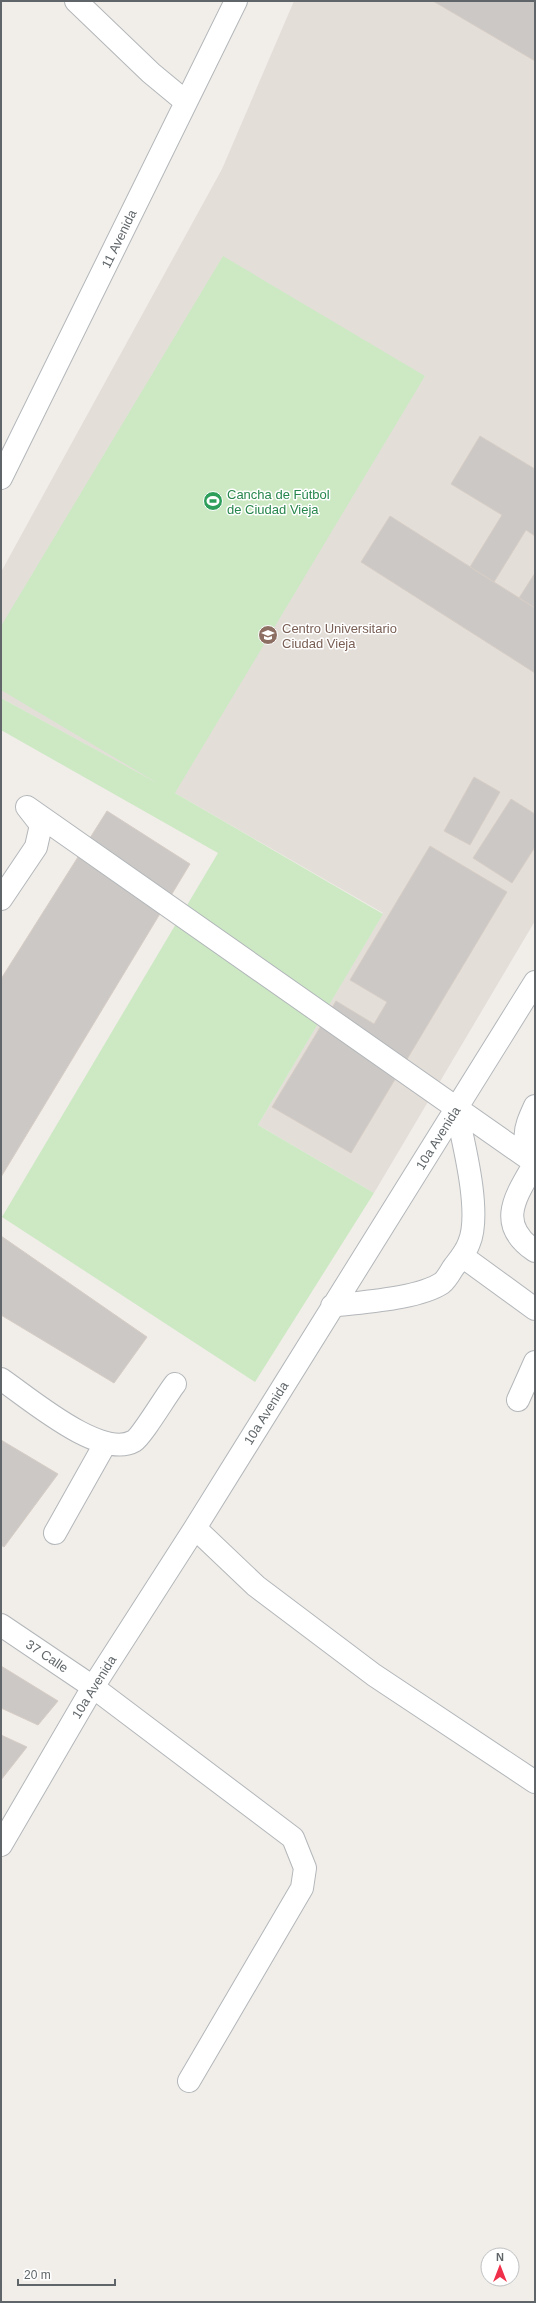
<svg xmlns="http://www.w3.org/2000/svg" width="536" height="2303" font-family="Helvetica,sans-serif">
	<rect width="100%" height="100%" fill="#f1ede8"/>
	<!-- education -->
	<path fill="#e4ded9" d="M 294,1 L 535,1 L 535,921 L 374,1193 L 258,1125 L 383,913 L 175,793 L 1,698 L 1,572 L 222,169 Z"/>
	<!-- green -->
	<path fill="#cce9c4" d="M 223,256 L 425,376 L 175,793 L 383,914 L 258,1125 L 374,1193 L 255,1382 L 2,1217 L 218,853 L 1,730 L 1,698 L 159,784 L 1,690 L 1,626 Z"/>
	<!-- building -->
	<path fill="#ccc8c5" stroke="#d6cdc5" d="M 433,1 L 535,1 L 535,61 Z
		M 480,436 L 535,469 L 535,536 L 526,530 L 494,582 L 470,567 L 502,515 L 451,484 Z
		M 390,516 L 535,608 L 535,673 L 361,562 Z
		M 535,573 L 535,608 L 519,598 Z
		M 474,777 L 500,792 L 470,845 L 444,831 Z
		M 511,799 L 535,814 L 535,847 L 512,883 L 473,858 Z
		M 107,811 L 190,864 L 1,1177 L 1,979 Z
		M 430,846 L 507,892 L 351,1153 L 272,1107 L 336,1001 L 374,1024 L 387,1002 L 350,980 Z
		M 1,1236 L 147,1337 L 114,1383 L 1,1315 Z
		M 1,1440 L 58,1474 L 4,1547 L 1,1545 Z
		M 1,1666 L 58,1701 L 38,1725 L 1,1708 Z
		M 1,1735 L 27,1747 L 1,1780 Z"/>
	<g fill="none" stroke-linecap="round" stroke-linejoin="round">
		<defs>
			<path id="minor" d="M 76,1 L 151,73 L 186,102
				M 1,478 L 236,1
				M 1,899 L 36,847 L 41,825 L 27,807 L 535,1163
				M 535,1106 C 523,1132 522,1138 535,1163
				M 535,1163 C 516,1196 495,1224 535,1251
				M 462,1256 L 535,1309
				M 332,1306 C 361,1302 418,1299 442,1283 C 446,1280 450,1273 453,1268 C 459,1260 466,1252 469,1243 C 482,1213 463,1141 456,1108
				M 1,1379 C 29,1398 101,1460 134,1441 C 142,1436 167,1394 175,1384
				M 518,1400 L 535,1362
				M 195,1528 L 256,1586 L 374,1675 L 535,1782
				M 55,1533 L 105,1444
				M 1,1625 L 93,1687 L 293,1838 L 305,1868 L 302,1888 L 189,2081
				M 1,1845 L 93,1687 L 195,1528 L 535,982"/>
		</defs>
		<!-- minor casing -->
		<use href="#minor" stroke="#b3b7ba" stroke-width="24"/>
		<!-- minor -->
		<use href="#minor" stroke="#fff" stroke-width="22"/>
	</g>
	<!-- icons -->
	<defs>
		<symbol id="stadium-disc" viewBox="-11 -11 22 22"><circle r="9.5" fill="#2e9e5b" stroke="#fff"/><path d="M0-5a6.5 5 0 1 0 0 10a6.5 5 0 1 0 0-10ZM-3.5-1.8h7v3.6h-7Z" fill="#fff"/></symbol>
		<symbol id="university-disc" viewBox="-11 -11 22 22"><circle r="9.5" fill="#8d6e63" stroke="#fff"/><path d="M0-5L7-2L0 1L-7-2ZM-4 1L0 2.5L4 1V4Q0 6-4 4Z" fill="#fff"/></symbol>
	</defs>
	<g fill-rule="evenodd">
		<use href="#stadium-disc" x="202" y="490" width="22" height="22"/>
		<use href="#university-disc" x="257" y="624" width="22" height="22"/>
	</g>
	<g text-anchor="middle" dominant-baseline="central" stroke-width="3" stroke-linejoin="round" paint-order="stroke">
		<!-- street labels -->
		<g font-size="13" fill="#5f6568" stroke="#fff">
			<text transform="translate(119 239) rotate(-64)">11 Avenida</text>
			<text transform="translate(438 1138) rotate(-58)">10a Avenida</text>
			<text transform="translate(266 1413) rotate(-58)">10a Avenida</text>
			<text transform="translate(47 1656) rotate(34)">37 Calle</text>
			<text transform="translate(94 1687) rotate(-58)">10a Avenida</text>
		</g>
		<!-- leisure labels -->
		<g font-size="13" fill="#27864d" stroke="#fff" text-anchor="start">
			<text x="227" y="494">Cancha de Fútbol<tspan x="227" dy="15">de Ciudad Vieja</tspan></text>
		</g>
		<!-- education labels -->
		<g font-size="13" fill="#785e54" stroke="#fff" text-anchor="start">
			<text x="282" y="628">Centro Universitario<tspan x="282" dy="15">Ciudad Vieja</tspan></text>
		</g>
	</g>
	<!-- border -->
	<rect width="536" height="2303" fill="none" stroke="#5f6568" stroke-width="4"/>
	<!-- north arrow -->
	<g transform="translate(500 2267)"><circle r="19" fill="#ffffff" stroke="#bfc1c3"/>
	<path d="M0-3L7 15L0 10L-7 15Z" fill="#f02f4a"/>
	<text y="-6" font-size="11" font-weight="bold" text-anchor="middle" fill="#5f6568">N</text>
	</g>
	<!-- scale -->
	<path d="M18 2279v6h97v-6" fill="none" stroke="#5f6568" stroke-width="2"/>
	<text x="24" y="2279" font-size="12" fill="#5f6568" stroke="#ffffff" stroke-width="3" paint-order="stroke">20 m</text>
</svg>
